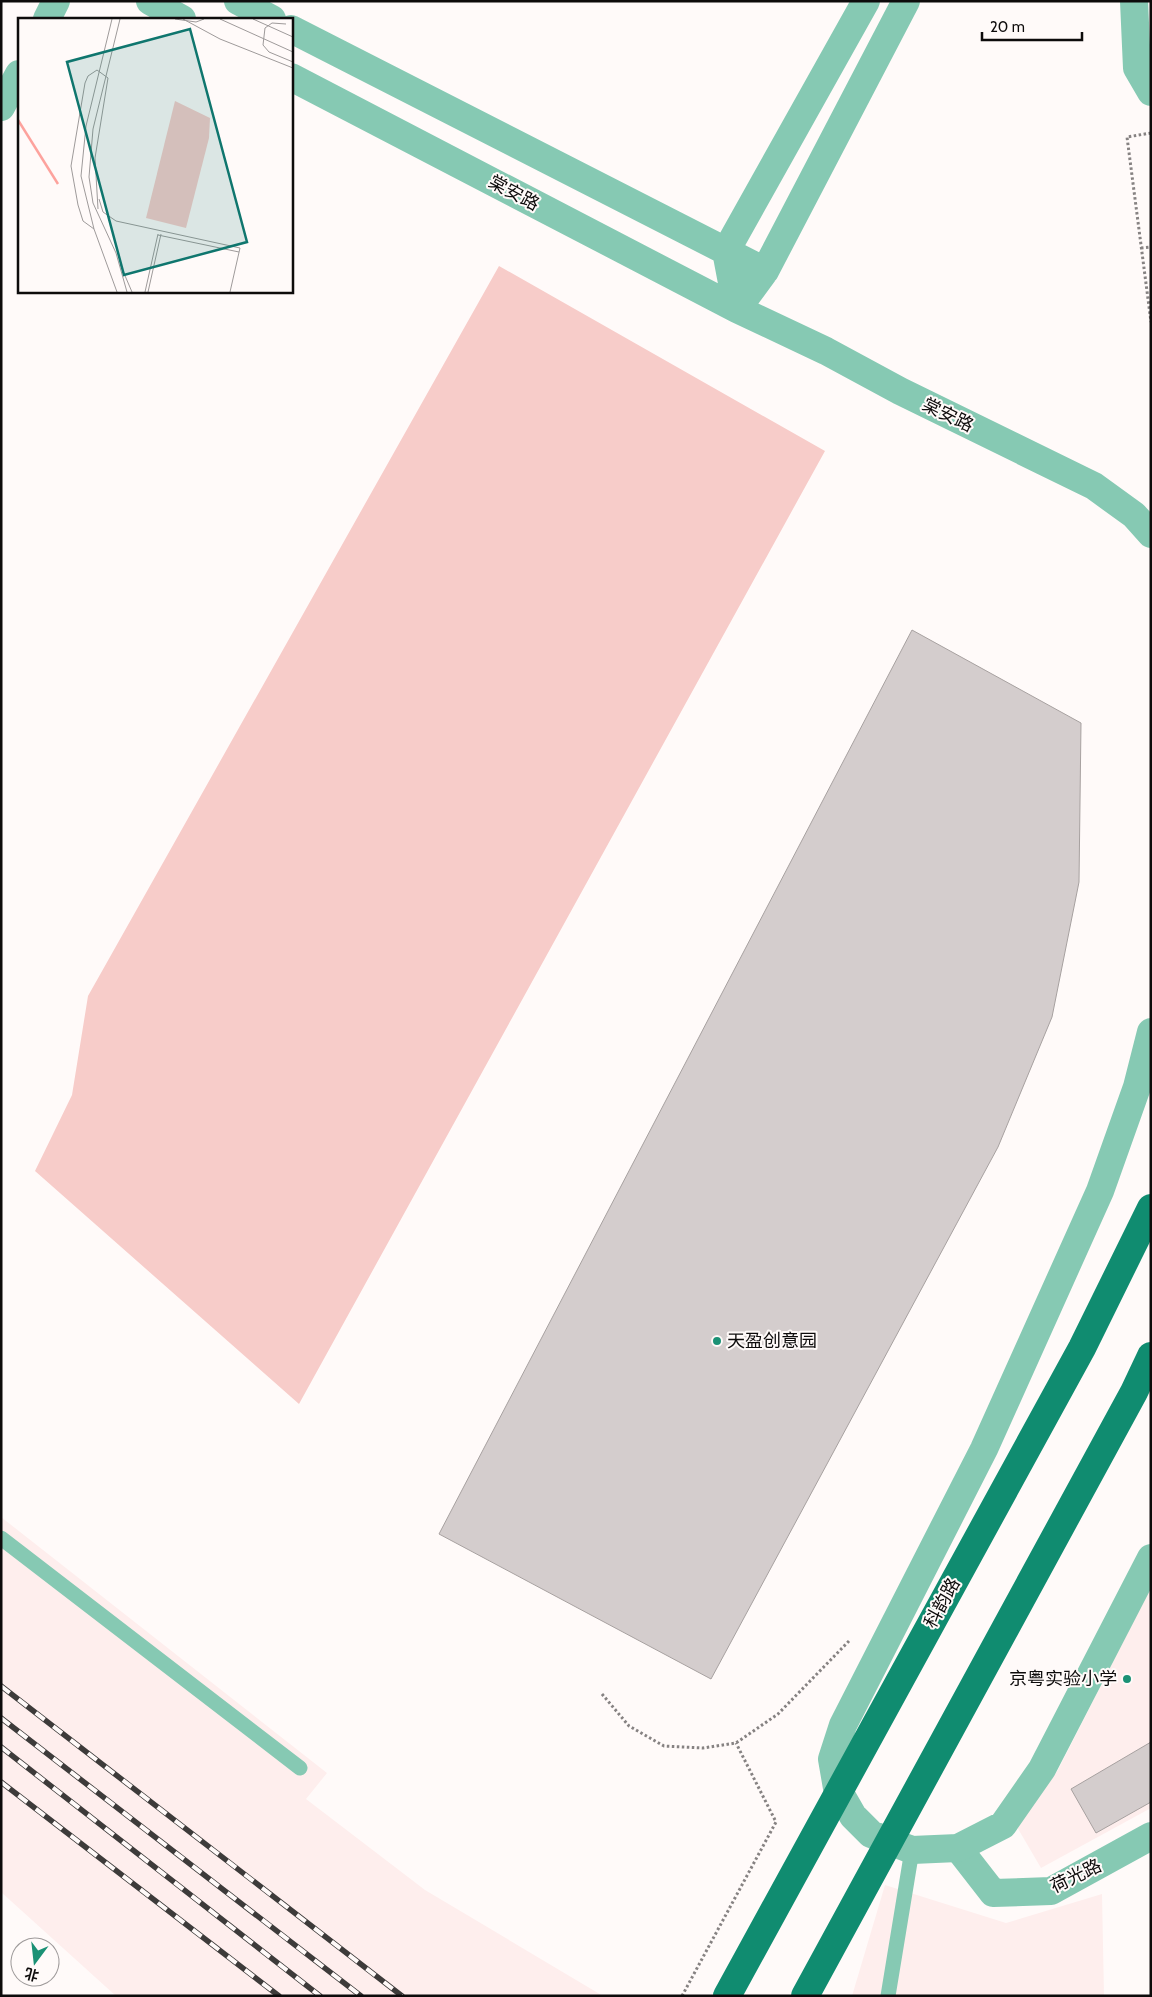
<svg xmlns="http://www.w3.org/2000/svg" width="1152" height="1997" font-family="Cabin,'Noto Sans SC',sans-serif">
	<rect width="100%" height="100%" fill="#fffaf9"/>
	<!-- built -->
	<path fill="#feeeed" d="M 1,1517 L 327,1773 L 306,1799 L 425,1890 L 603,1996 L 116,1996 L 1,1892 Z
		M 1151,1587 L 1151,1808 L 1041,1868 L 1017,1827 L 1058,1770 Z
		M 885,1885 L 1006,1923 L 1102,1894 L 1104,1996 L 852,1996 Z"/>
	<!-- green -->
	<path fill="#f7ccc9" d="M 499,266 L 825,451 L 299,1404 L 35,1171 L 72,1095 L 88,996 Z"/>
	<!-- building -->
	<path fill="#d4cdcd" stroke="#a7a1a0" d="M 912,630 L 1081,723 L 1079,882 L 1052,1017 L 998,1147 L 711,1679 L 439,1534 Z
		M 1151,1742 L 1151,1802 L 1096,1833 L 1071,1789 Z"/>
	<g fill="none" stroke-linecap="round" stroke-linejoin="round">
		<!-- path -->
		<path stroke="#868282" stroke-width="3" stroke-dasharray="2.5 2.5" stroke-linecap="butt" d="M 1151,133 L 1127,137 L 1151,322
			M 1141,248 L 1151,247
			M 602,1694 L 629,1726 L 664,1746 L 703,1748 L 736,1743 L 778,1714 L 849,1641
			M 682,1996 L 776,1822 L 736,1743"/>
		<!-- service -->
		<path stroke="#86c9b3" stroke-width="15" d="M 1,1538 L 300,1768
			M 888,1996 L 912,1850"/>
		<!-- minor -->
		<path stroke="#86c9b3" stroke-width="28" d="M 47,19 L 56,1
			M 1,107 L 19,74
			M 958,1848 L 993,1893 L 1051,1891 L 1151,1836"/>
		<!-- tertiary -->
		<path stroke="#86c9b3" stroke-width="28" d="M 150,1 L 182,19
			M 238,1 L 272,19
			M 1134,1 L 1137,68 L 1151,92
			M 291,29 L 765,271
			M 291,77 L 737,309 L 826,351 L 900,391 L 1094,486 L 1134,515 L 1151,534
			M 737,309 L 765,271 L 906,1
			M 737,309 L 726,251 L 866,1
			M 1151,1032 L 1137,1087 L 1100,1191 L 984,1449 L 843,1725 L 832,1759 L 837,1788 L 853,1816 L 871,1834 L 912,1850 L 958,1848 L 1003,1825 L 1042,1769 L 1151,1558"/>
		<defs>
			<path id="rail" d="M 1,1686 L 402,1996
				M 1,1718 L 361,1996
				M 1,1747 L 320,1996
				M 1,1782 L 279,1996"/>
		</defs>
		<!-- rail casing -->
		<use href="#rail" stroke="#3d3b3a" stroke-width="5.5"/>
		<!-- rail -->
		<use href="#rail" stroke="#fffaf9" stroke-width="4" stroke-dasharray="11" stroke-linecap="butt"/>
		<!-- trunk-bridge -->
		<path stroke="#108c70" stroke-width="28" d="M 727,1996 L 1082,1348 L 1151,1208
			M 805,1996 L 1134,1392 L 1151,1356"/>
	</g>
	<!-- markers -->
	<g fill="#1b9175" stroke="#fffaf9" stroke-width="2">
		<circle cx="717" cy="1341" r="5"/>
		<circle cx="1127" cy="1679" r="5"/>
	</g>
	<g text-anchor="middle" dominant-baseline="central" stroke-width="4" stroke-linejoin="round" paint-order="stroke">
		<!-- street labels -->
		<g font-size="18" fill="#0d0b0b" stroke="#fffaf9">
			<text transform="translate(514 193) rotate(28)">棠安路</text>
			<text transform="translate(948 415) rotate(26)">棠安路</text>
			<text transform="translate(942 1603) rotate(-61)">科韵路</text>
			<text transform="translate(1076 1876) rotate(-26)">荷光路</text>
		</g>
		<!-- poi labels -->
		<g font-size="18" fill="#0d0b0b" stroke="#fffaf9" text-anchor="start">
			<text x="727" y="1341">天盈创意园</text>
			<text x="1117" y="1679" text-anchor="end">京粤实验小学</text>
		</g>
	</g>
	<!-- overview -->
	<g transform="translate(18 18)">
		<rect width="275" height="275" fill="#fffaf9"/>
		<path d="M 157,83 L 192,100 L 191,120 L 168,210 L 128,200 Z" fill="#f7ccc9"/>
		<path fill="none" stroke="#fda29d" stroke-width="2.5" d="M 0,102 L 40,166"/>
		<path fill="none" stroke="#9e9a9a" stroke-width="1" d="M 94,1 L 68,108 L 63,158 L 76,211 L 99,274M 102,1 L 75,111 L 71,159 L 75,185 L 98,235 L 109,274M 157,1 L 178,4 L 186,1M 165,1 L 202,21 L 275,50M 202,1 L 275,34M 235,1 L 275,19M 268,6 L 254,5 L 247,10 L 245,27 L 251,34 L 275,44M 81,181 L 85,194 L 98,203 L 222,230 L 212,274M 76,211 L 65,203 L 60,187 L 53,148 L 67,65 L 70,58 L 79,52 L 90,60 L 77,140 L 80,191M 140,217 L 221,234M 102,246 L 114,274M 127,274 L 140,216M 130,274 L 143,216"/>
		<path fill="#0f766e" fill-opacity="0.15" stroke="#0f766e" stroke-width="2.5" d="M 172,11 L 229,224 L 106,257 L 49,44 Z"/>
		<rect width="275" height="275" fill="none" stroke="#0d0b0b" stroke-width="2.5"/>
	</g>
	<!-- border -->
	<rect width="1152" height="1997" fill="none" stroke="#0d0b0b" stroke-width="5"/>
	<!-- north arrow -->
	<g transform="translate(35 1962) rotate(195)"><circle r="24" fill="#fffaf9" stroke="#9e9a9a"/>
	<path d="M0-4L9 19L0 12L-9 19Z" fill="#1b9175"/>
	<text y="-8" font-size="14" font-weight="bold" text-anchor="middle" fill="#0d0b0b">北</text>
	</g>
	<!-- scale -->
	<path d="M982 32v8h100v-8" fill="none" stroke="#0d0b0b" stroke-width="2.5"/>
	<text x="990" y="32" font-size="15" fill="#0d0b0b" stroke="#fffaf9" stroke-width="4" paint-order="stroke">20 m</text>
</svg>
